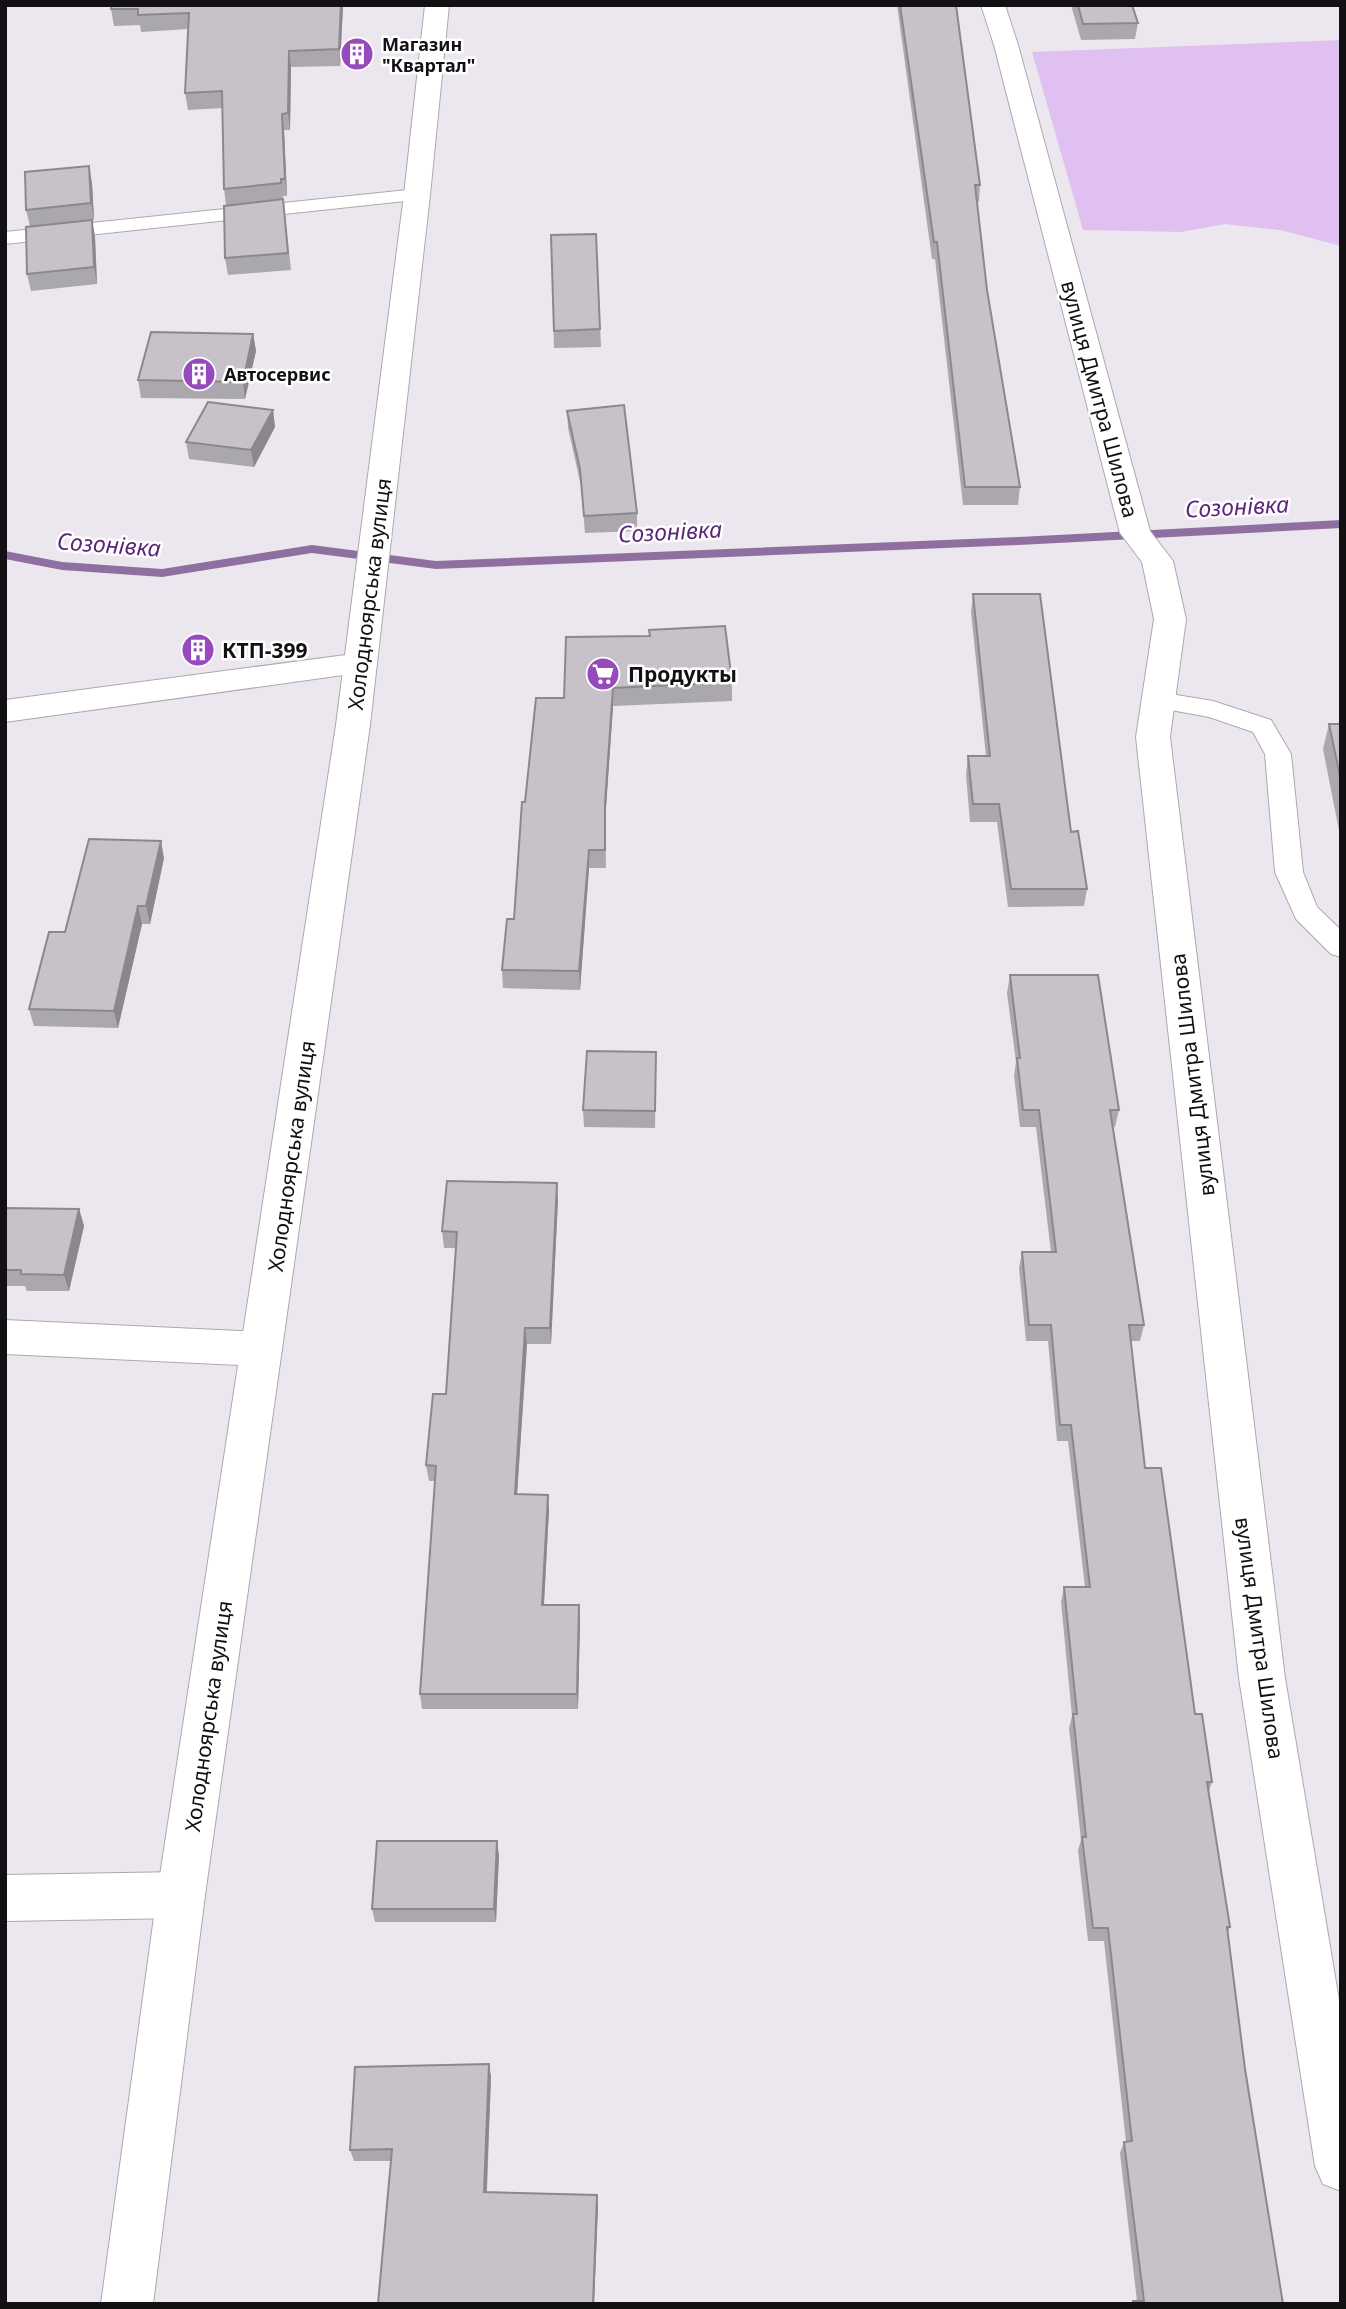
<svg xmlns="http://www.w3.org/2000/svg" width="1346" height="2309" font-family="'Noto Sans',sans-serif">
	<rect width="100%" height="100%" fill="#ece7ef"/>
	<!-- green -->
	<path fill="#dfc0f1" d="M 1341,40 L 1341,246 L 1280,230 L 1225,224 L 1181,232 L 1083,230 L 1032,52 Z"/>
	<g fill="none" stroke-linecap="round" stroke-linejoin="round">
		<!-- stream -->
		<path fill="#8f6fa2" fill-rule="evenodd" d="M 1341,520 L 1341,528 L 1019,545 L 436,569 L 312,553 L 162,577 L 62,570 L 5,559 L 5,551 L 62,562 L 162,569 L 312,545 L 436,561 L 1019,537 Z"/>
		<defs>
			<path id="lane" d="M 417,189 L 424,191 L 427,195 L 424,199 L 5,244 L 5,232 Z
				M 1158,692 L 1213,701 L 1271,720 L 1291,754 L 1303,872 L 1317,907 L 1341,930 L 1341,957 L 1331,954 L 1296,919 L 1275,872 L 1265,754 L 1253,732 L 1209,717 L 1149,706 L 1145,700 L 1149,694 Z"/>
			<path id="street" d="M 981,5 L 1005,5 L 1018,45 L 1150,531 L 1173,561 L 1186,619 L 1170,737 L 1285,1678 L 1341,2012 L 1341,2191 L 1323,2184 L 1315,2166 L 1239,1678 L 1136,737 L 1154,619 L 1142,562 L 1120,533 L 994,45 Z
				M 361,653 L 372,657 L 377,664 L 372,671 L 5,722 L 5,700 Z
				M 5,1320 L 262,1332 L 276,1337 L 282,1349 L 276,1361 L 262,1366 L 5,1354 Z
				M 181,1872 L 198,1879 L 205,1895 L 198,1911 L 181,1918 L 5,1921 L 5,1875 Z"/>
			<path id="primary" d="M 425,5 L 449,5 L 430,195 L 370,725 L 205,1895 L 153,2304 L 101,2304 L 157,1895 L 336,725 L 404,195 Z"/>
		</defs>
		<!-- lane casing -->
		<use href="#lane" stroke="#ada8b0" stroke-width="2"/>
		<!-- street casing -->
		<use href="#street" stroke="#ada8b0" stroke-width="2"/>
		<!-- primary casing -->
		<use href="#primary" stroke="#ada8b0" stroke-width="2"/>
		<!-- lane -->
		<use href="#lane" fill="#fff" fill-rule="evenodd"/>
		<!-- street -->
		<use href="#street" fill="#fff" fill-rule="evenodd"/>
		<!-- primary -->
		<use href="#primary" fill="#fff" fill-rule="evenodd"/>
	</g>
	<!-- wall -->
	<path fill="#aba7ae" d="M 343,5 L 340,66 L 291,67 L 290,130 L 284,130 L 287,196 L 283,196 L 291,270 L 228,275 L 225,258 L 226,205 L 224,189 L 223,108 L 188,110 L 185,93 L 188,29 L 141,32 L 140,25 L 114,26 L 111,9 Z
		M 897,5 L 956,5 L 980,185 L 979,202 L 977,202 L 987,290 L 1020,487 L 1018,505 L 963,505 L 935,259 L 932,259 Z
		M 1071,5 L 1132,5 L 1138,23 L 1135,39 L 1081,40 Z
		M 92,183 L 94,220 L 92,220 L 95,237 L 97,284 L 31,291 L 27,274 L 30,226 L 26,210 Z
		M 596,234 L 601,347 L 554,348 L 551,235 Z
		M 253,334 L 256,351 L 245,399 L 141,398 L 138,380 Z
		M 273,410 L 275,427 L 254,467 L 189,459 L 186,442 Z
		M 567,411 L 637,513 L 637,531 L 585,533 L 581,486 L 568,428 Z
		M 973,594 L 1071,832 L 1087,889 L 1084,906 L 1008,907 L 997,822 L 970,822 L 966,774 L 968,756 L 986,756 L 971,612 Z
		M 649,630 L 732,682 L 732,701 L 613,706 L 605,822 L 606,868 L 589,868 L 580,990 L 503,988 L 502,970 L 514,919 L 525,802 L 564,698 L 650,636 Z
		M 1329,724 L 1341,724 L 1341,841 L 1323,749 Z
		M 164,858 L 150,924 L 142,924 L 118,1028 L 34,1026 L 29,1009 L 65,932 Z
		M 1010,975 L 1119,1110 L 1115,1127 L 1113,1127 L 1144,1325 L 1140,1341 L 1131,1341 L 1145,1468 L 1195,1714 L 1212,1782 L 1209,1791 L 1230,1927 L 1227,1933 L 1245,2069 L 1283,2304 L 1132,2304 L 1133,2301 L 1137,2301 L 1120,2153 L 1124,2142 L 1126,2142 L 1104,1941 L 1088,1941 L 1078,1850 L 1081,1840 L 1069,1728 L 1072,1716 L 1061,1602 L 1064,1587 L 1085,1587 L 1068,1441 L 1057,1441 L 1048,1341 L 1026,1341 L 1019,1268 L 1022,1252 L 1051,1252 L 1036,1127 L 1020,1127 L 1014,1075 L 1016,1062 L 1007,993 Z
		M 656,1069 L 655,1128 L 584,1127 L 583,1110 Z
		M 558,1199 L 551,1344 L 527,1344 L 517,1494 L 548,1495 L 549,1510 L 544,1605 L 579,1605 L 580,1620 L 578,1709 L 422,1709 L 420,1694 L 435,1481 L 429,1481 L 426,1465 L 446,1394 L 456,1248 L 444,1248 L 442,1231 Z
		M 5,1208 L 79,1209 L 84,1226 L 69,1291 L 27,1291 L 25,1286 L 5,1286 Z
		M 499,1855 L 496,1922 L 375,1922 L 372,1909 Z
		M 491,2076 L 487,2192 L 597,2195 L 598,2206 L 594,2304 L 378,2304 L 391,2161 L 354,2161 L 350,2150 Z"/>
	<!-- shaded-wall -->
	<path fill="#8b888d" d="M 341,5 L 343,5 L 340,66 L 339,49 Z
		M 289,51 L 291,67 L 290,130 L 288,113 Z
		M 282,114 L 284,130 L 287,196 L 285,179 Z
		M 89,166 L 92,183 L 94,220 L 91,203 Z
		M 92,220 L 95,237 L 97,284 L 94,267 Z
		M 253,334 L 256,351 L 245,399 L 243,382 Z
		M 273,410 L 275,427 L 254,467 L 251,450 Z
		M 613,688 L 613,706 L 605,822 L 606,868 L 605,803 Z
		M 161,841 L 164,858 L 150,924 L 146,906 Z
		M 589,850 L 589,868 L 580,990 L 579,971 Z
		M 138,906 L 142,924 L 118,1028 L 114,1011 Z
		M 557,1183 L 558,1199 L 551,1344 L 550,1328 Z
		M 79,1209 L 84,1226 L 69,1291 L 64,1275 Z
		M 525,1328 L 527,1344 L 516,1510 L 515,1494 Z
		M 548,1495 L 549,1510 L 543,1620 L 542,1605 Z
		M 579,1605 L 580,1620 L 578,1709 L 577,1694 Z
		M 497,1841 L 499,1855 L 496,1922 L 494,1909 Z
		M 489,2064 L 491,2076 L 486,2203 L 484,2192 Z
		M 597,2195 L 598,2206 L 594,2304 L 593,2304 Z"/>
	<!-- building -->
	<path fill="#c7c2ca" stroke="#8b888d" stroke-width="2" d="M 112,5 L 341,5 L 339,49 L 289,51 L 288,113 L 282,114 L 285,179 L 281,179 L 281,183 L 224,189 L 222,91 L 185,93 L 189,13 L 138,15 L 138,9 L 111,9 Z
		M 900,5 L 956,5 L 980,185 L 975,185 L 987,290 L 1020,487 L 965,487 L 937,242 L 934,242 Z
		M 1078,5 L 1132,5 L 1138,23 L 1083,24 Z
		M 89,166 L 91,203 L 26,210 L 25,172 Z
		M 283,199 L 288,253 L 225,258 L 224,206 Z
		M 92,220 L 94,267 L 27,274 L 26,227 Z
		M 596,234 L 600,329 L 554,331 L 551,235 Z
		M 151,332 L 253,334 L 243,382 L 138,380 Z
		M 208,402 L 273,410 L 251,450 L 186,442 Z
		M 624,405 L 637,513 L 584,516 L 580,469 L 567,411 Z
		M 973,594 L 1040,594 L 1071,832 L 1078,831 L 1087,889 L 1011,889 L 999,804 L 973,804 L 968,756 L 990,756 Z
		M 725,626 L 732,682 L 613,688 L 605,803 L 605,850 L 589,850 L 579,971 L 502,970 L 507,919 L 514,919 L 522,802 L 525,802 L 536,698 L 564,698 L 566,637 L 650,636 L 649,630 Z
		M 1329,724 L 1341,724 L 1341,781 Z
		M 89,839 L 161,841 L 146,906 L 138,906 L 114,1011 L 29,1009 L 49,932 L 65,932 Z
		M 1010,975 L 1098,975 L 1119,1110 L 1110,1110 L 1144,1325 L 1129,1325 L 1145,1468 L 1161,1468 L 1195,1714 L 1202,1714 L 1212,1782 L 1207,1782 L 1230,1927 L 1227,1927 L 1245,2069 L 1283,2304 L 1133,2304 L 1133,2301 L 1144,2301 L 1124,2142 L 1132,2141 L 1108,1928 L 1093,1928 L 1082,1837 L 1086,1837 L 1073,1714 L 1077,1714 L 1064,1587 L 1090,1587 L 1071,1425 L 1060,1425 L 1051,1325 L 1029,1325 L 1022,1252 L 1056,1252 L 1039,1110 L 1023,1110 L 1017,1058 L 1020,1058 Z
		M 587,1051 L 656,1052 L 655,1111 L 583,1110 Z
		M 447,1181 L 557,1183 L 550,1328 L 525,1328 L 515,1494 L 548,1495 L 542,1605 L 579,1605 L 577,1694 L 420,1694 L 436,1466 L 426,1465 L 433,1394 L 446,1394 L 457,1232 L 442,1231 Z
		M 5,1208 L 79,1209 L 64,1275 L 21,1274 L 21,1270 L 5,1270 Z
		M 377,1841 L 497,1841 L 494,1909 L 372,1909 Z
		M 489,2064 L 484,2192 L 597,2195 L 593,2304 L 378,2304 L 392,2149 L 350,2150 L 355,2067 Z"/>
	<!-- icons -->
	<defs>
		<symbol id="building-disc" viewBox="-11 -11 22 22"><circle r="9.5" fill="#964abc" stroke="#fff"/><path d="M-4-6H4V6H1V3H-1V6H-4ZM-2.5-4.3h1.7v1.8h-1.7ZM.8-4.3h1.7v1.8H.8ZM-2.5-1h1.7V.8h-1.7ZM.8-1h1.7V.8H.8Z" fill="#fff"/></symbol>
		<symbol id="supermarket-disc" viewBox="-11 -11 22 22"><circle r="9.5" fill="#964abc" stroke="#fff"/><path d="M-6-5.5h2.5l.6 2H6L4.5 2H-2.5L-4.4-4H-6ZM-1.5 3.2a1.3 1.3 0 1 0 .1 0ZM3 3.2a1.3 1.3 0 1 0 .1 0Z" fill="#fff"/></symbol>
	</defs>
	<g fill-rule="evenodd">
		<use href="#building-disc" x="338" y="35" width="38" height="38"/>
		<use href="#building-disc" x="180" y="355" width="38" height="38"/>
		<use href="#building-disc" x="179" y="631" width="38" height="38"/>
		<use href="#supermarket-disc" x="584" y="655" width="38" height="38"/>
	</g>
	<g text-anchor="middle" dominant-baseline="central" stroke-width="5" stroke-linejoin="round" paint-order="stroke">
		<!-- far-poi labels -->
		<g font-size="18" font-weight="bold" fill="#121013" stroke="#fff" text-anchor="start">
			<text x="382" y="44">Магазин<tspan x="382" dy="21">"Квартал"</tspan></text>
			<text x="224" y="374">Автосервис</text>
		</g>
		<!-- street labels -->
		<g font-size="21" fill="#121013" stroke="#fff">
			<text transform="translate(1100 399) rotate(75)">вулиця Дмитра Шилова</text>
			<text transform="translate(369 594) rotate(-83)">Холодноярська вулиця</text>
			<text transform="translate(1192 1075) rotate(-97)">вулиця Дмитра Шилова</text>
			<text transform="translate(291 1156) rotate(-82)">Холодноярська вулиця</text>
			<text transform="translate(1260 1638) rotate(82)">вулиця Дмитра Шилова</text>
			<text transform="translate(208 1716) rotate(-82)">Холодноярська вулиця</text>
		</g>
		<!-- poi labels -->
		<g font-size="21" font-weight="bold" fill="#121013" stroke="#fff" text-anchor="start">
			<text x="222" y="650">КТП-399</text>
			<text x="628" y="674">Продукты</text>
		</g>
		<!-- water labels -->
		<g font-size="23" font-style="italic" fill="#5d2578" stroke="#fff">
			<text transform="translate(1237 506) rotate(-3)">Созонівка</text>
			<text transform="translate(670 531) rotate(-3)">Созонівка</text>
			<text transform="translate(109 544) rotate(4)">Созонівка</text>
		</g>
	</g>
	<!-- border -->
	<rect width="1346" height="2309" fill="none" stroke="#121013" stroke-width="14"/>
</svg>
